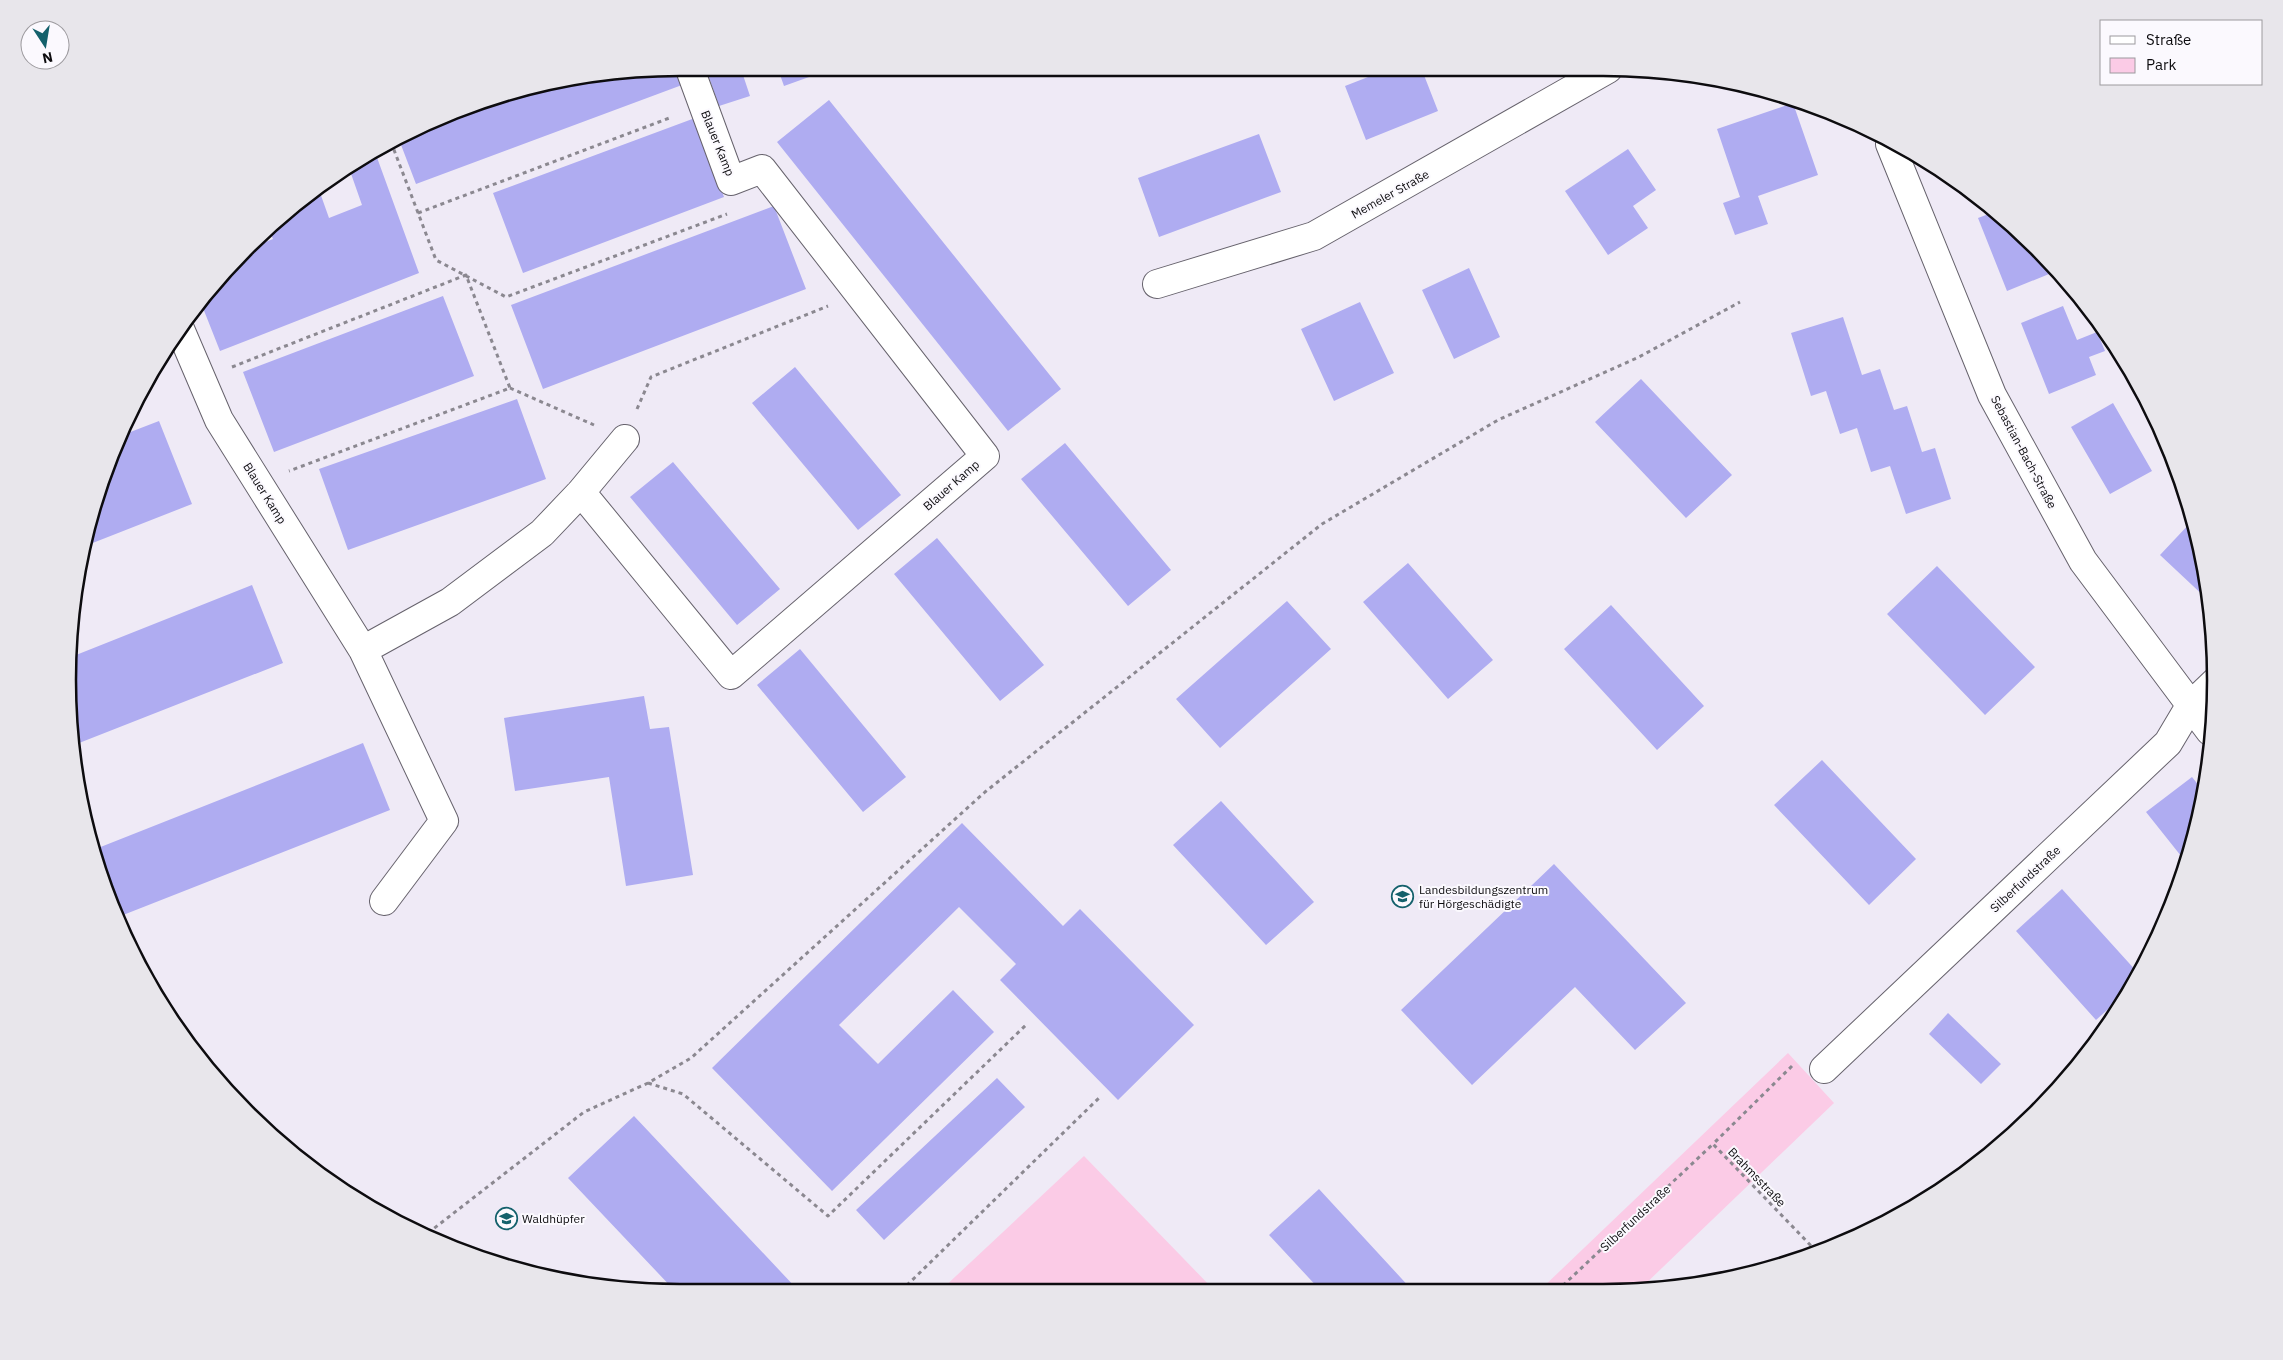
<svg xmlns="http://www.w3.org/2000/svg" width="2283" height="1360" font-family="'IBM Plex Sans',sans-serif">
	<rect width="100%" height="100%" fill="#efeaf6"/>
	<!-- green -->
	<path fill="#fbcbe6" d="M 1788,1053 L 1834,1103 L 1638,1291 L 1539,1291 Z
		M 1084,1156 L 1215,1291 L 940,1291 Z"/>
	<!-- building -->
	<path fill="#afacf1" d="M 1386,70 L 1422,70 L 1438,111 L 1366,140 L 1345,86 Z
		M 677,72 L 682,85 L 416,184 L 398,137 L 409,131 L 483,100 L 600,73 Z
		M 707,72 L 742,72 L 750,96 L 719,106 Z
		M 779,72 L 823,72 L 784,86 Z
		M 829,100 L 1061,389 L 1008,431 L 777,142 Z
		M 1793,103 L 1818,175 L 1758,196 L 1768,224 L 1735,235 L 1723,203 L 1740,197 L 1717,129 Z
		M 695,118 L 724,197 L 523,273 L 493,193 Z
		M 1259,134 L 1281,192 L 1159,237 L 1138,178 Z
		M 1628,149 L 1656,190 L 1633,206 L 1648,228 L 1608,255 L 1565,191 Z
		M 375,152 L 419,273 L 220,351 L 201,303 L 243,251 L 273,239 L 268,228 L 307,194 L 318,187 L 329,218 L 362,205 L 349,168 Z
		M 774,206 L 806,289 L 543,389 L 511,305 Z
		M 1994,212 L 2036,247 L 2050,264 L 2054,272 L 2007,291 L 1978,218 Z
		M 1469,268 L 1500,337 L 1454,359 L 1422,290 Z
		M 443,296 L 474,376 L 274,452 L 243,372 Z
		M 1360,302 L 1394,373 L 1334,401 L 1301,329 Z
		M 2063,306 L 2077,340 L 2097,332 L 2105,351 L 2089,357 L 2096,375 L 2049,394 L 2021,323 Z
		M 1843,317 L 1862,375 L 1880,369 L 1894,410 L 1907,406 L 1922,452 L 1935,448 L 1951,499 L 1906,514 L 1890,466 L 1871,472 L 1857,428 L 1840,434 L 1826,391 L 1811,396 L 1791,333 Z
		M 795,367 L 901,495 L 858,530 L 752,403 Z
		M 1641,379 L 1732,475 L 1686,518 L 1595,422 Z
		M 517,399 L 546,479 L 348,550 L 319,469 Z
		M 2113,403 L 2152,471 L 2110,494 L 2071,427 Z
		M 159,421 L 192,504 L 85,546 L 88,521 L 120,436 Z
		M 1065,443 L 1171,570 L 1128,606 L 1021,479 Z
		M 673,462 L 780,589 L 737,625 L 630,497 Z
		M 2192,521 L 2204,560 L 2208,600 L 2160,555 Z
		M 937,538 L 1044,665 L 1000,701 L 894,574 Z
		M 1408,563 L 1493,660 L 1448,699 L 1363,602 Z
		M 1937,566 L 2035,667 L 1985,715 L 1887,614 Z
		M 252,585 L 283,663 L 74,745 L 68,680 L 71,657 Z
		M 1287,601 L 1331,649 L 1220,748 L 1176,699 Z
		M 1611,605 L 1704,706 L 1657,750 L 1564,649 Z
		M 800,649 L 906,777 L 863,812 L 757,685 Z
		M 644,696 L 650,729 L 669,727 L 693,875 L 626,886 L 609,777 L 515,791 L 504,718 Z
		M 363,743 L 390,810 L 118,917 L 100,877 L 93,850 Z
		M 1822,760 L 1916,859 L 1869,905 L 1774,805 Z
		M 2192,777 L 2204,792 L 2185,861 L 2146,812 Z
		M 1221,801 L 1314,902 L 1266,945 L 1173,845 Z
		M 962,823 L 1063,926 L 1080,909 L 1194,1025 L 1118,1100 L 1000,980 L 1016,964 L 959,907 L 839,1025 L 878,1064 L 953,990 L 994,1032 L 832,1191 L 712,1068 Z
		M 1554,864 L 1686,1003 L 1635,1050 L 1575,987 L 1472,1085 L 1401,1010 Z
		M 2062,889 L 2138,973 L 2127,992 L 2096,1020 L 2016,931 Z
		M 1948,1013 L 2001,1064 L 1981,1084 L 1929,1034 Z
		M 997,1078 L 1025,1107 L 884,1240 L 856,1210 Z
		M 634,1116 L 797,1289 L 794,1291 L 675,1291 L 568,1178 Z
		M 1319,1189 L 1413,1291 L 1321,1291 L 1269,1235 Z"/>
	<g fill="none" stroke-linecap="round" stroke-linejoin="round">
		<defs>
			<path id="street" d="M 1890,144 L 1992,395 L 2083,561 L 2210,731
				M 1157,284 L 1314,236 L 1608,69
				M 180,329 L 219,420 L 363,650 L 444,821 L 384,901
				M 581,492 L 731,675 L 985,456 L 762,169 L 731,181 L 691,72
				M 363,650 L 450,602 L 542,533 L 581,492 L 625,439
				M 1824,1069 L 2168,743 L 2190,706 L 2215,682"/>
		</defs>
		<!-- street casing -->
		<use href="#street" stroke="#66626c" stroke-width="30"/>
		<!-- path -->
		<path stroke="#8b8890" stroke-width="3" stroke-dasharray="4 4" stroke-linecap="butt" d="M 391,142 L 436,260 L 506,297 L 727,214
			M 418,213 L 672,117
			M 232,367 L 466,275 L 510,388 L 289,471
			M 510,388 L 594,425
			M 637,409 L 651,377 L 828,306
			M 1792,1066 L 1713,1144 L 1817,1252
			M 648,1083 L 683,1094 L 828,1216 L 1027,1024
			M 428,1233 L 584,1112 L 648,1083 L 691,1058 L 985,792 L 1322,524 L 1498,420 L 1639,357 L 1740,302
			M 901,1291 L 1101,1096
			M 1557,1291 L 1713,1144"/>
		<!-- street -->
		<use href="#street" stroke="#fff" stroke-width="28"/>
	</g>
	<!-- icons -->
	<defs>
		<symbol id="school-ring" viewBox="-11 -11 22 22"><circle r="9.5" fill="#fbf9fe" stroke="#14616c" stroke-width="1.5"/><path d="M0-5L7-2L0 1L-7-2ZM-4 1L0 2.5L4 1V4Q0 6-4 4Z" fill="#14616c"/></symbol>
	</defs>
	<g fill-rule="evenodd">
		<use href="#school-ring" x="1390" y="884" width="25" height="25"/>
		<use href="#school-ring" x="494" y="1206" width="25" height="25"/>
	</g>
	<g text-anchor="middle" dominant-baseline="central" stroke-width="4" stroke-linejoin="round" paint-order="stroke">
		<!-- street labels -->
		<g font-size="12" fill="#0d0c0f" stroke="#fbf9fe">
			<text transform="translate(718 143) rotate(68)">Blauer Kamp</text>
			<text transform="translate(1390 194) rotate(-29)">Memeler Straße</text>
			<text transform="translate(2024 452) rotate(62)">Sebastian-Bach-Straße</text>
			<text transform="translate(951 485) rotate(-41)">Blauer Kamp</text>
			<text transform="translate(265 493) rotate(58)">Blauer Kamp</text>
			<text transform="translate(2025 879) rotate(-43)">Silberfundstraße</text>
			<text transform="translate(1757 1177) rotate(46)">Brahmsstraße</text>
			<text transform="translate(1635 1218) rotate(-43)">Silberfundstraße</text>
		</g>
		<!-- poi labels -->
		<g font-size="12" fill="#0d0c0f" stroke="#fbf9fe" text-anchor="start">
			<text x="1419" y="889">Landesbildungszentrum<tspan x="1419" dy="14">für Hörgeschädigte</tspan></text>
			<text x="522" y="1218">Waldhüpfer</text>
		</g>
	</g>
	<!-- crop -->
	<path d="M0 0H2283V1360H0ZM680 76H1603A604 604 0 0 1 2207 680V680A604 604 0 0 1 1603 1284H680A604 604 0 0 1 76 680V680A604 604 0 0 1 680 76Z" fill="#e8e6eb" fill-rule="evenodd"/>
	<path fill="none" stroke="#0d0c0f" stroke-width="2.5" d="M680 76H1603A604 604 0 0 1 2207 680V680A604 604 0 0 1 1603 1284H680A604 604 0 0 1 76 680V680A604 604 0 0 1 680 76Z"/>
	<!-- legend -->
	<rect x="2100" y="20" width="162" height="65" fill="#fbf9fe" stroke="#9c9a9e"/>
	<rect x="2110" y="36" width="25" height="8" fill="#ffffff" stroke="#9c9a9e"/>
	<text x="2146" y="45" font-size="15" fill="#0d0c0f">Straße</text>
	<rect x="2110" y="58" width="25" height="15" fill="#fbcbe6" stroke="#9c9a9e"/>
	<text x="2146" y="70" font-size="15" fill="#0d0c0f">Park</text>
	<!-- north arrow -->
	<g transform="translate(45 45) rotate(168)"><circle r="24" fill="#fbf9fe" stroke="#9c9a9e"/>
	<path d="M0-4L9 19L0 12L-9 19Z" fill="#14616c"/>
	<text y="-8" font-size="14" font-weight="bold" text-anchor="middle" fill="#0d0c0f">N</text>
	</g>
</svg>
